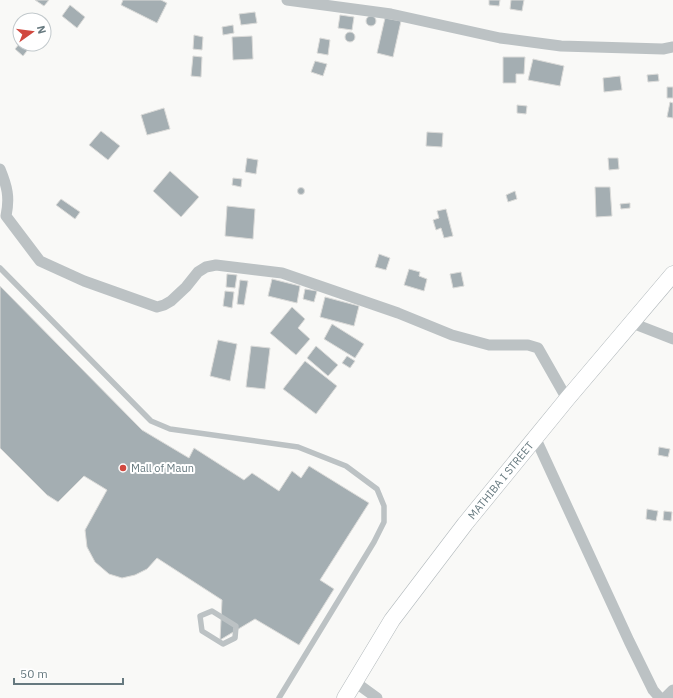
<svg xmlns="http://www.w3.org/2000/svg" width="673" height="698" font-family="'IBM Plex Sans',sans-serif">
	<rect width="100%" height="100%" fill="#f9f9f7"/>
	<!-- building -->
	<path fill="#a4aeb2" stroke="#dbdbd9" d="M 35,0 L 49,0 L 44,6 Z
		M 123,0 L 161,0 L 167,3 L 157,23 L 121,5 Z
		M 489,0 L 500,0 L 499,6 L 489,5 Z
		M 511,0 L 524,0 L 522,11 L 510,9 Z
		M 70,5 L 85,17 L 77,28 L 62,16 Z
		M 255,12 L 257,23 L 241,25 L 239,14 Z
		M 340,15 L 354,17 L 352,30 L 338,28 Z
		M366 21a5 5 0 1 1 10 0a5 5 0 1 1-10 0Z
		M 385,18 L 401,21 L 393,57 L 377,53 Z
		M 233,25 L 234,33 L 223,35 L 222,27 Z
		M345 37a5 5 0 1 1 10 0a5 5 0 1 1-10 0Z
		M 194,35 L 203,37 L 202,50 L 193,49 Z
		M 252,36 L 253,59 L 233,60 L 232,37 Z
		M 320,38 L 330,40 L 328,55 L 317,53 Z
		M 20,43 L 26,44 L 30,47 L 23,56 L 15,49 Z
		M 193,56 L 202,57 L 201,77 L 191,76 Z
		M 503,57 L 525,57 L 524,74 L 516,74 L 516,83 L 503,83 Z
		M 533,59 L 564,66 L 560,86 L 528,80 Z
		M 315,61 L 327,64 L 323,76 L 311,72 Z
		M 658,74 L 659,81 L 648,82 L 647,75 Z
		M 620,76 L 622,90 L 604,92 L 603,78 Z
		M 667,87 L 673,87 L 673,98 L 667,98 Z
		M 670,102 L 673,103 L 673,118 L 667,117 Z
		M 517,105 L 527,106 L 526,114 L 517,113 Z
		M 164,108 L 170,129 L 147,135 L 141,115 Z
		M 101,131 L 120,146 L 108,160 L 89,145 Z
		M 427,132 L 443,133 L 442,147 L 426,146 Z
		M 247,158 L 258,160 L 256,174 L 245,172 Z
		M 608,158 L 618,158 L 619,169 L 609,170 Z
		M 170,171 L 199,197 L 181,217 L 153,191 Z
		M 233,178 L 242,179 L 241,187 L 232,185 Z
		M 595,187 L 610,187 L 612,216 L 596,217 Z
		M297.5 191a3.5 3.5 0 1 1 7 0a3.5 3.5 0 1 1-7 0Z
		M 515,191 L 517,199 L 508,202 L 506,195 Z
		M 61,199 L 80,212 L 75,219 L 56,205 Z
		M 630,203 L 630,208 L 621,209 L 620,204 Z
		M 227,206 L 255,209 L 253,239 L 225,236 Z
		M 446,209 L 453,236 L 444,238 L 441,228 L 436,230 L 433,220 L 439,218 L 437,211 Z
		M 379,254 L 390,258 L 386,270 L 375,267 Z
		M 409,269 L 420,272 L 419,276 L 427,279 L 424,291 L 404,285 Z
		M 461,272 L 464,286 L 453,288 L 450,274 Z
		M 227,274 L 237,275 L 235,288 L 226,287 Z
		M 272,279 L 300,286 L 297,303 L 268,296 Z
		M 240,280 L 248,281 L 244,305 L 237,304 Z
		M 0,286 L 142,430 L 189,458 L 194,448 L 244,480 L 252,473 L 279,491 L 292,471 L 301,478 L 309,466 L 369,503 L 320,580 L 334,589 L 299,645 L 255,619 L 220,640 L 222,600 L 157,558 L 147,569 L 135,575 L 122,578 L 109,574 L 95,562 L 87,547 L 85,530 L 107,490 L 84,476 L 58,502 L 47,495 L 0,448 Z
		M 305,289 L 317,291 L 314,302 L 303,299 Z
		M 225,291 L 234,292 L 232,308 L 223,306 Z
		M 325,297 L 359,306 L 354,326 L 320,317 Z
		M 292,307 L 305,319 L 298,328 L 310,339 L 296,355 L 270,333 Z
		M 332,324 L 364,344 L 355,358 L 324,339 Z
		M 218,340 L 237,344 L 230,381 L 210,376 Z
		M 251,346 L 270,348 L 265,389 L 246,387 Z
		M 316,346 L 338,365 L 328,376 L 307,358 Z
		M 347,356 L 355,361 L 350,368 L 342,363 Z
		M 305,361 L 337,386 L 316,414 L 283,389 Z
		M 659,447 L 670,449 L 668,457 L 658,455 Z
		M 647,509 L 658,511 L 656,521 L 646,519 Z
		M 664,511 L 672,512 L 671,521 L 663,520 Z"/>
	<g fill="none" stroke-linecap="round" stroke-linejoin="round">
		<defs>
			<g id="secondary">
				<path id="s1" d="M 345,698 L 392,620 L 465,524 L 567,399 L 673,274"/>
			</g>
		</defs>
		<!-- secondary casing -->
		<use href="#secondary" stroke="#b1b8bb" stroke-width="17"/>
		<!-- lane -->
		<path stroke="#bcc2c4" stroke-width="5.5" d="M 0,268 L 151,421 L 170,429 L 298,447 L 346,466 L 377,489 L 384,506 L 384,522 L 374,542 L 279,698
			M 212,611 L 236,626 L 235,638 L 223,644 L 202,631 L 200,616 Z"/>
		<!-- street -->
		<path stroke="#bcc2c4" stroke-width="11" d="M 287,0 L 391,14 L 500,38 L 561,46 L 663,49 L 673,47
			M 0,169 C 7,186 10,197 6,216 L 40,261 L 84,281 L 157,307 L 164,305 L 171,301 L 186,287 L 198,272 L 206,267 L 216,265 L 282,273 L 398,313 L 452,335 L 489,345 L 528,345 L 538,348 L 567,399
			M 632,323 L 673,339
			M 535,437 L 629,641 L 653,690 L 660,698
			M 355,682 L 377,698
			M 665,698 L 673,690"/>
		<!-- secondary -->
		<use href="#secondary" stroke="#fff" stroke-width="16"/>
	</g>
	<!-- markers -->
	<circle fill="#d1483f" stroke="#fff" stroke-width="1.5" cx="123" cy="468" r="4"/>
	<g text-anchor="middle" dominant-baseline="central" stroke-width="4" stroke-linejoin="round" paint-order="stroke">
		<!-- poi labels -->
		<g font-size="11" fill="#66797f" stroke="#fff" text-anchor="start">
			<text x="131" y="468">Mall of Maun</text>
		</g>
		<!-- street labels -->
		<g font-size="11" fill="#66797f" stroke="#fff">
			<text stroke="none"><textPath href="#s1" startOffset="268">MATHIBA I STREET</textPath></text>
		</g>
	</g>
	<!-- north arrow -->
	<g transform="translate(32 32) rotate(76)"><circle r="19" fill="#ffffff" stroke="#c2c9cc"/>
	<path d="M0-3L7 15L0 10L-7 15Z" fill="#d1483f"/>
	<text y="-6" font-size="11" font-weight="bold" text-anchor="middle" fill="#66797f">N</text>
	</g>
	<!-- scale -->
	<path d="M14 678v6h109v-6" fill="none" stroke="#66797f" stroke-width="2"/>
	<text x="20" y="678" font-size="12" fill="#66797f" stroke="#ffffff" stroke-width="3" paint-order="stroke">50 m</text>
</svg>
